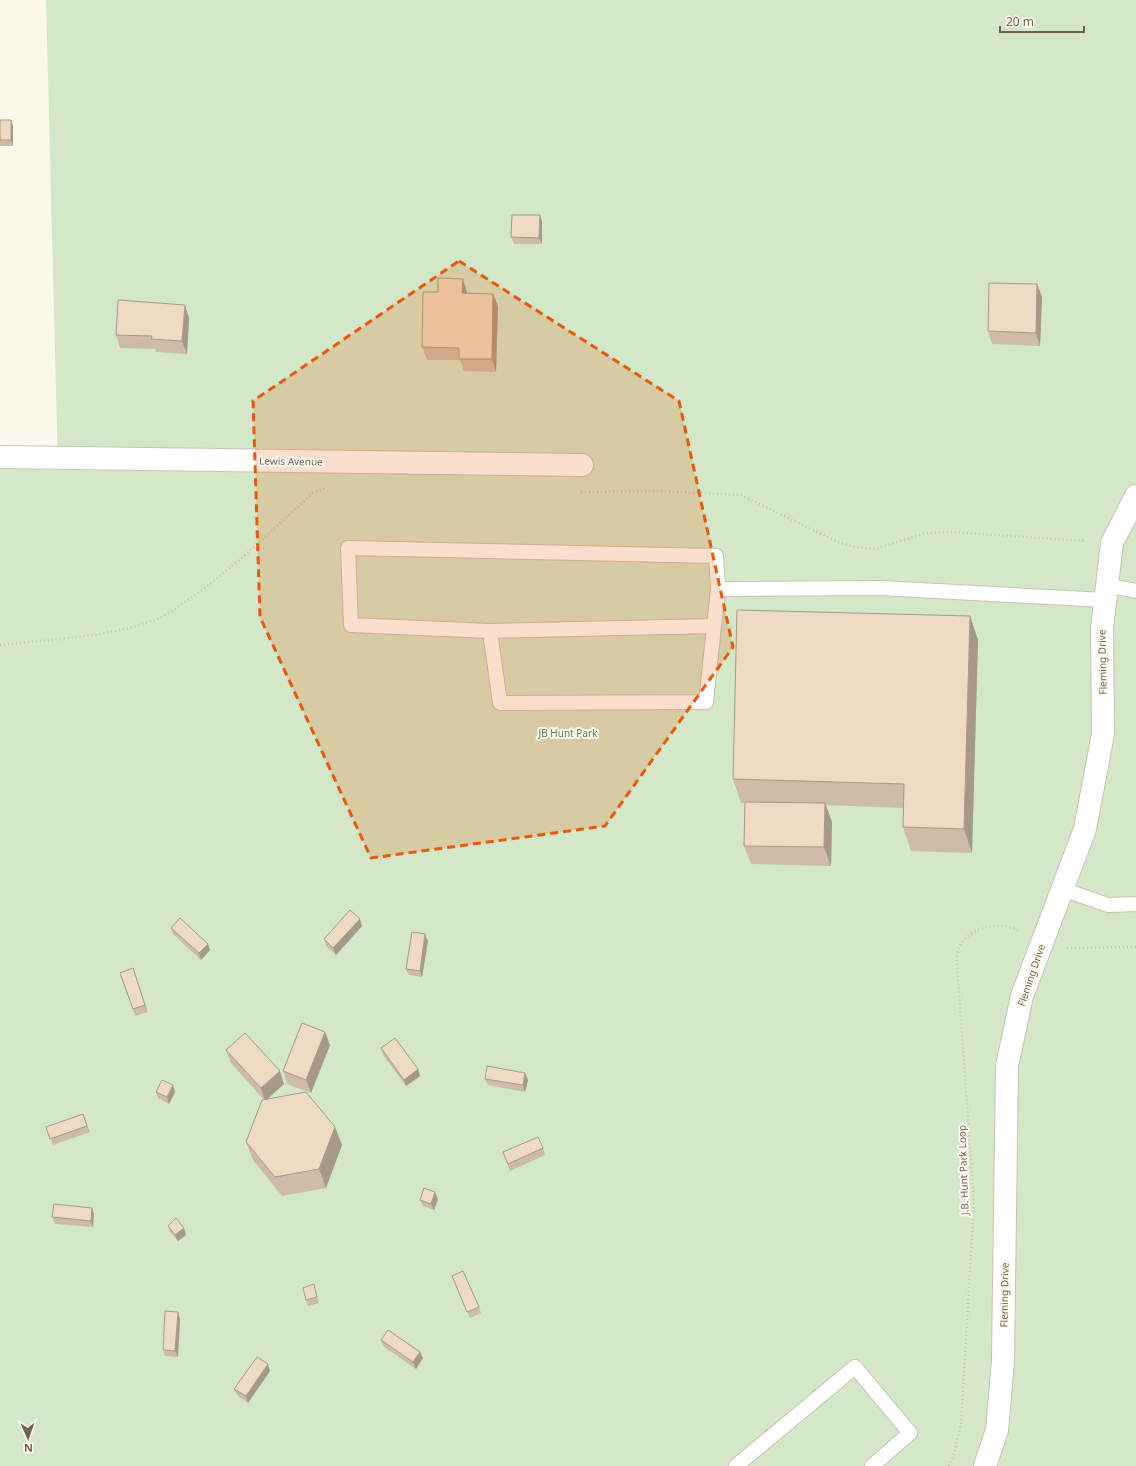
<svg xmlns="http://www.w3.org/2000/svg" width="1136" height="1466" font-family="'Noto Sans',sans-serif">
	<rect width="100%" height="100%" fill="#fbf7ea"/>
	<!-- green -->
	<path fill="#d2e8c9" d="M 46,0 L 1136,0 L 1136,1466 L 0,1466 L 0,468 L 58,469 Z"/>
	<g fill="none" stroke-linecap="round" stroke-linejoin="round">
		<defs>
			<path id="lane" d="M 1106,585 L 1136,591
				M 718,589 L 706,702 L 500,703 L 490,631 L 351,625 L 348,548 L 716,556 L 718,589 L 881,588 L 1104,600
				M 490,631 L 714,626
				M 1062,889 L 1108,905 L 1136,904
				M 736,1466 L 855,1367 L 910,1433 L 872,1466"/>
			<path id="street" d="M 0,457 L 582,465
				M 985,1466 L 997,1430 L 1003,1361 L 1007,1066 L 1022,996 L 1085,829 L 1103,734 L 1102,628 L 1112,543 L 1136,496"/>
		</defs>
		<!-- lane casing -->
		<use href="#lane" stroke="#cdc1b1" stroke-width="16"/>
		<!-- street casing -->
		<use href="#street" stroke="#cdc1b1" stroke-width="24"/>
		<!-- path -->
		<path stroke="#d4bfa7" stroke-width="2.5" stroke-dasharray="1 3" stroke-linecap="butt" d="M 581,492 L 657,491 L 741,495 L 838,542 L 855,547 L 875,549 L 926,533 L 951,532 L 1086,541
			M 0,645 C 52,639 106,638 155,620 C 168,615 180,605 191,598 C 235,567 273,529 313,493 L 325,488
			M 1067,948 L 1136,947
			M 949,1466 L 954,1454 L 961,1423 L 974,1203 L 957,963 C 957,959 957,952 959,948 C 967,927 1002,920 1019,931"/>
		<!-- lane -->
		<use href="#lane" stroke="#fff" stroke-width="14"/>
		<!-- street -->
		<use href="#street" stroke="#fff" stroke-width="22"/>
	</g>
	<!-- wall -->
	<path fill="#cdbca9" d="M 0,120 L 13,126 L 13,146 L 0,146 Z
		M 540,215 L 542,222 L 542,244 L 514,244 L 511,237 Z
		M 1037,284 L 1042,297 L 1040,346 L 992,344 L 988,331 Z
		M 438,292 L 467,292 L 467,293 L 493,294 L 498,306 L 496,372 L 464,371 L 460,360 L 427,360 L 422,347 Z
		M 189,318 L 187,354 L 156,352 L 155,349 L 120,348 L 116,335 Z
		M 970,616 L 978,640 L 972,853 L 911,851 L 903,827 L 903,808 L 826,805 L 832,822 L 831,866 L 751,864 L 744,846 L 745,803 L 741,803 L 733,779 Z
		M 360,919 L 362,926 L 336,955 L 326,946 L 324,939 Z
		M 171,928 L 208,944 L 210,950 L 201,960 L 173,934 Z
		M 428,941 L 422,977 L 409,975 L 406,969 Z
		M 133,968 L 148,1012 L 135,1016 L 120,973 Z
		M 330,1045 L 311,1093 L 287,1084 L 283,1071 Z
		M 381,1048 L 418,1069 L 420,1076 L 406,1086 L 383,1055 Z
		M 226,1050 L 284,1084 L 268,1099 L 342,1145 L 326,1188 L 282,1196 L 253,1160 L 246,1142 L 264,1100 L 231,1063 Z
		M 485,1079 L 528,1080 L 525,1092 L 488,1085 Z
		M 173,1085 L 175,1092 L 169,1104 L 158,1098 L 156,1092 Z
		M 83,1114 L 90,1132 L 53,1145 L 46,1127 Z
		M 543,1148 L 545,1155 L 510,1171 L 503,1152 Z
		M 438,1199 L 434,1210 L 423,1206 L 420,1200 Z
		M 92,1208 L 94,1214 L 93,1227 L 55,1224 L 52,1217 Z
		M 168,1226 L 184,1228 L 186,1235 L 178,1241 L 170,1232 Z
		M 452,1276 L 479,1307 L 481,1313 L 470,1318 Z
		M 316,1291 L 319,1303 L 308,1306 L 306,1300 Z
		M 180,1319 L 178,1357 L 165,1356 L 163,1350 Z
		M 381,1340 L 420,1352 L 423,1358 L 416,1369 L 383,1346 Z
		M 270,1371 L 248,1403 L 237,1395 L 234,1389 Z"/>
	<!-- shaded-wall -->
	<path fill="#a79989" d="M 11,120 L 13,126 L 13,146 L 11,140 Z
		M 540,215 L 542,222 L 542,244 L 539,238 Z
		M 463,279 L 467,292 L 467,306 L 462,293 Z
		M 1037,284 L 1042,297 L 1040,346 L 1036,333 Z
		M 493,294 L 498,306 L 496,372 L 492,359 Z
		M 185,305 L 189,318 L 187,354 L 182,341 Z
		M 970,616 L 978,640 L 972,853 L 964,829 Z
		M 825,803 L 832,822 L 831,866 L 824,847 Z
		M 360,919 L 362,926 L 336,955 L 333,948 Z
		M 425,934 L 428,941 L 422,977 L 420,971 Z
		M 208,944 L 210,950 L 201,960 L 199,953 Z
		M 325,1032 L 330,1045 L 311,1093 L 306,1080 Z
		M 418,1069 L 420,1076 L 406,1086 L 404,1080 Z
		M 280,1071 L 284,1084 L 265,1101 L 261,1088 Z
		M 525,1073 L 528,1080 L 525,1092 L 523,1085 Z
		M 173,1085 L 175,1092 L 169,1104 L 167,1097 Z
		M 335,1127 L 342,1145 L 326,1188 L 319,1169 Z
		M 435,1192 L 438,1199 L 434,1210 L 431,1204 Z
		M 92,1208 L 94,1214 L 93,1227 L 91,1221 Z
		M 184,1228 L 186,1235 L 178,1241 L 175,1235 Z
		M 178,1312 L 180,1319 L 178,1357 L 175,1351 Z
		M 420,1352 L 423,1358 L 416,1369 L 413,1362 Z
		M 268,1364 L 270,1371 L 248,1403 L 246,1396 Z"/>
	<!-- building -->
	<path fill="#eedbc4" stroke="#a79989" d="M 0,120 L 11,120 L 11,140 L 0,140 Z
		M 512,215 L 540,215 L 539,238 L 511,237 Z
		M 438,278 L 463,279 L 462,293 L 493,294 L 492,359 L 459,359 L 459,348 L 422,347 L 423,292 L 438,292 Z
		M 989,283 L 1037,284 L 1036,333 L 988,331 Z
		M 118,300 L 185,305 L 182,341 L 151,339 L 152,336 L 116,335 Z
		M 737,610 L 970,616 L 964,829 L 903,827 L 904,784 L 733,779 Z
		M 745,802 L 825,803 L 824,847 L 744,846 Z
		M 350,910 L 360,919 L 333,948 L 324,939 Z
		M 180,918 L 208,944 L 199,953 L 171,928 Z
		M 412,932 L 425,934 L 420,971 L 406,969 Z
		M 133,968 L 145,1005 L 133,1009 L 120,973 Z
		M 302,1023 L 325,1032 L 306,1080 L 283,1071 Z
		M 245,1033 L 280,1071 L 261,1088 L 226,1050 Z
		M 395,1038 L 418,1069 L 404,1080 L 381,1048 Z
		M 487,1066 L 525,1073 L 523,1085 L 485,1079 Z
		M 162,1080 L 173,1085 L 167,1097 L 156,1092 Z
		M 306,1092 L 335,1127 L 319,1169 L 275,1177 L 246,1142 L 262,1100 Z
		M 83,1114 L 87,1126 L 50,1139 L 46,1127 Z
		M 538,1137 L 543,1148 L 508,1164 L 503,1152 Z
		M 424,1188 L 435,1192 L 431,1204 L 420,1200 Z
		M 54,1204 L 92,1208 L 91,1221 L 52,1217 Z
		M 176,1218 L 184,1228 L 175,1235 L 168,1226 Z
		M 463,1271 L 479,1307 L 467,1312 L 452,1276 Z
		M 314,1284 L 317,1297 L 306,1300 L 303,1288 Z
		M 165,1311 L 178,1312 L 175,1351 L 163,1350 Z
		M 388,1330 L 420,1352 L 413,1362 L 381,1340 Z
		M 257,1357 L 268,1364 L 246,1396 L 234,1389 Z"/>
	<!-- marked area -->
	<path fill="#e8590c" fill-opacity="0.2" stroke="#e8590c" stroke-width="3" stroke-dasharray="8 5" stroke-linejoin="round" d="M 459,261 L 679,401 L 733,647 L 605,826 L 371,858 L 260,617 L 253,401 Z"/>
	<g text-anchor="middle" dominant-baseline="central" stroke-width="4" stroke-linejoin="round" paint-order="stroke">
		<!-- street labels -->
		<g font-size="10" fill="#74624f" stroke="#fefaf1">
			<text transform="translate(291 461) rotate(1)">Lewis Avenue</text>
			<text transform="translate(1102 662) rotate(-91)">Fleming Drive</text>
			<text transform="translate(1031 975) rotate(-71)">Fleming Drive</text>
			<text transform="translate(963 1170) rotate(-92)">J.B. Hunt Park Loop</text>
			<text transform="translate(1004 1295) rotate(-89)">Fleming Drive</text>
		</g>
		<!-- park labels -->
		<g font-size="10" fill="#537e4b" stroke="#fefaf1">
			<text x="568" y="733">JB Hunt Park</text>
		</g>
	</g>
	<!-- north arrow -->
	<g transform="translate(28 1438) rotate(178)" stroke="#fefaf1" stroke-width="3" paint-order="stroke">
	<path d="M0-3L7 15L0 10L-7 15Z" fill="#74624f"/>
	<text y="-6" font-size="11" font-weight="bold" text-anchor="middle" fill="#74624f">N</text>
	</g>
	<!-- scale -->
	<path d="M1000 26v6h84v-6" fill="none" stroke="#74624f" stroke-width="2"/>
	<text x="1006" y="26" font-size="12" fill="#74624f" stroke="#fefaf1" stroke-width="3" paint-order="stroke">20 m</text>
</svg>
